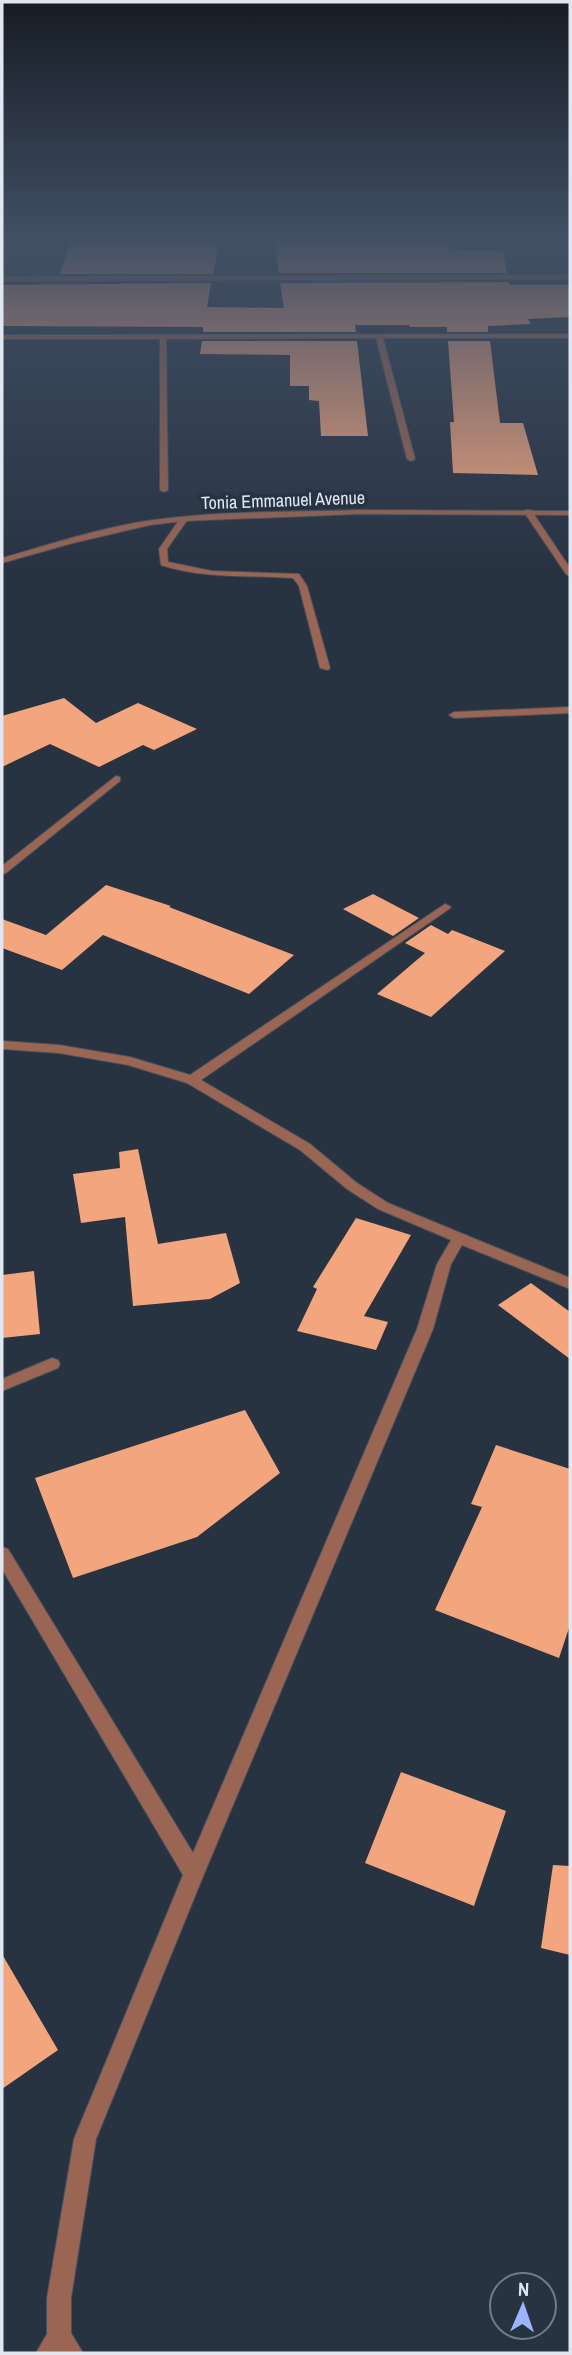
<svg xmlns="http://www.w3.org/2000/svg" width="572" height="2355" font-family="'Archivo Narrow',sans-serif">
	<rect width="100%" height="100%" fill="#283342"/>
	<!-- building -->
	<path fill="#f3a57d" d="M 70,243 L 219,243 L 213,274 L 60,274 Z
		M 275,243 L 443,243 L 455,250 L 503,251 L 507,273 L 279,273 Z
		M 509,282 L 510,285 L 570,285 L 570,317 L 528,319 L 531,324 L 488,326 L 488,332 L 447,332 L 447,327 L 410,327 L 409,325 L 355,325 L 356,332 L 203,332 L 203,327 L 2,326 L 2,285 L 211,283 L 207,307 L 284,308 L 280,283 Z
		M 202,341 L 357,341 L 368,436 L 321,436 L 319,401 L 309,400 L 309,386 L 290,386 L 290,355 L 200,354 Z
		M 448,341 L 490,341 L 500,423 L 523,423 L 538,475 L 453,473 L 450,422 L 454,422 Z
		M 64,698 L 96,723 L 138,703 L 197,729 L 154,750 L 143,745 L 99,767 L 50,744 L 2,767 L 2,716 Z
		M 106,885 L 171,906 L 169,907 L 294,955 L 249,994 L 103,935 L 62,970 L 2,948 L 2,919 L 46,935 Z
		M 373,894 L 419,918 L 393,936 L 343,909 Z
		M 431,925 L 448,934 L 452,930 L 505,951 L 431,1017 L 377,994 L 425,953 L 405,943 Z
		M 138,1149 L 158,1244 L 226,1233 L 240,1283 L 210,1299 L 133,1306 L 125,1217 L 81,1223 L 73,1174 L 120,1168 L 119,1152 Z
		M 356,1218 L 411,1235 L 364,1316 L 388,1322 L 376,1350 L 297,1331 L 317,1289 L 313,1287 Z
		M 34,1271 L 40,1334 L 2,1338 L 2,1275 Z
		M 531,1283 L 570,1312 L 570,1359 L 498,1305 Z
		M 245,1410 L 280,1473 L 197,1537 L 73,1578 L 35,1478 Z
		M 496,1445 L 570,1469 L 570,1625 L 559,1658 L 435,1610 L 482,1507 L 471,1504 Z
		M 401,1772 L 506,1811 L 474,1906 L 365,1863 Z
		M 553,1865 L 570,1866 L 570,1955 L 541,1948 Z
		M 2,1954 L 58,2050 L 2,2089 Z"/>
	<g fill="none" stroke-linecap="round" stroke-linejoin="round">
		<defs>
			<path id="service" d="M 116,776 L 120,777 L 120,781 L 6,873 L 2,874 L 2,866 Z"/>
			<path id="minor" d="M 570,275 L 570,279 L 2,281 L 2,277 Z
				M 570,334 L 570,338 L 383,338 L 415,459 L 411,461 L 407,459 L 376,338 L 166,339 L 168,490 L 164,492 L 160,490 L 160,339 L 2,339 L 2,335 Z
				M 525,510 L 531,510 L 570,568 L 570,577 L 566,574 L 524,512 Z
				M 181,517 L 188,519 L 167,549 L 168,562 L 212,571 L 299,574 L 307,586 L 330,668 L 328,670 L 320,668 L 299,586 L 293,578 C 248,575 204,579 161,565 L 159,549 Z
				M 570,707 L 570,713 L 454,718 L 449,715 L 454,712 Z
				M 445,904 L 451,907 L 449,909 L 201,1080 L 310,1144 L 357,1183 L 388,1203 L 570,1278 L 570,1289 L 462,1245 L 451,1264 L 433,1329 L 204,1874 L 96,2139 L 71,2298 L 71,2333 L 83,2353 L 36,2353 L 47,2334 L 47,2298 L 74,2139 L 183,1875 L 2,1569 L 2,1547 L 8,1549 L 193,1853 L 417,1329 L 437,1264 L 451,1240 L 378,1209 L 347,1189 L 300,1150 L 187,1083 L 128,1065 L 59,1053 L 2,1049 L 2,1041 L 59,1045 L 130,1057 L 190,1075 Z
				M 52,1358 L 58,1360 L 60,1364 L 58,1368 L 2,1391 L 2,1379 Z"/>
			<path id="tertiary" d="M 358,510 L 570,511 L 570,515 L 358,514 L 184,521 L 150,525 L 73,543 L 2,563 L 2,558 C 51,544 102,527 153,520 C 221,511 290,512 358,510 Z"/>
		</defs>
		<!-- service casing -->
		<use href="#service" stroke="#45505e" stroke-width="2"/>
		<!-- minor casing -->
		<use href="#minor" stroke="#45505e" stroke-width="2"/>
		<!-- tertiary casing -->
		<use href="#tertiary" stroke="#45505e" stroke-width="2"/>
		<!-- service -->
		<use href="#service" fill="#9a6552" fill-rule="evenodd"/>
		<!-- minor -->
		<use href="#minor" fill="#9a6552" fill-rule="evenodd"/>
		<!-- tertiary -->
		<use href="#tertiary" fill="#9a6552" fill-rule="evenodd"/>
	</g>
	<!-- sky -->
	<linearGradient id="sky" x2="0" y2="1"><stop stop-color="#161c24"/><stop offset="0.42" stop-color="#425065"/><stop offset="1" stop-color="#425065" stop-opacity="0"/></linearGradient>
	<rect width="572" height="572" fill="url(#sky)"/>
	<g text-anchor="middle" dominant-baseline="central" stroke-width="7" stroke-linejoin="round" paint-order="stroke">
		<!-- far-street labels -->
		<g font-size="18" fill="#e0e7f0" stroke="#283342">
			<text transform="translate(283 500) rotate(-2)">Tonia Emmanuel Avenue</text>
		</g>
	</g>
	<!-- border -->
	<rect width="572" height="2355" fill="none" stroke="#e0e7f0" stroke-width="7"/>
	<!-- north arrow -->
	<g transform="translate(523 2306) rotate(2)"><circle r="33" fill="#283342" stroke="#727b88" stroke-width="2"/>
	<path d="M0-5L12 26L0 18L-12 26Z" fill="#9ab5fd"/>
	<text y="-10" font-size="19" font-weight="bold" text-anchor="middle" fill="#e0e7f0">N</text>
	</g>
</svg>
